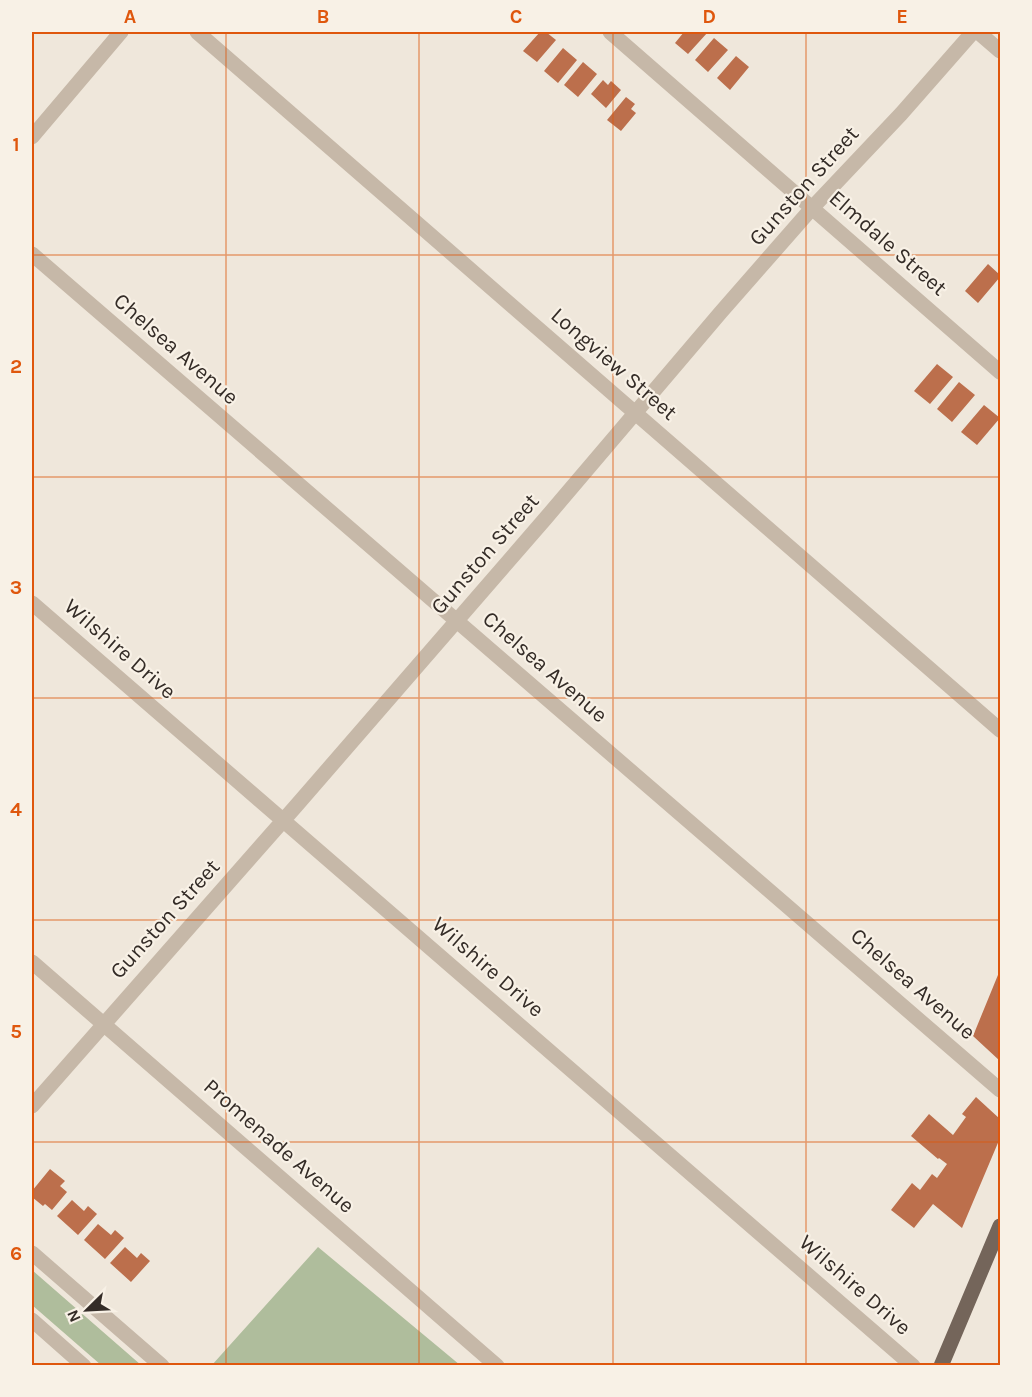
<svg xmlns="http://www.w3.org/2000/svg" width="1032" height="1397" font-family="Karla,sans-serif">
	<rect width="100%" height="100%" fill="#efe7db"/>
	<!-- green -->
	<path fill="#afbd9c" d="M 318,1247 L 460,1365 L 212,1365 Z
		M 32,1270 L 141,1365 L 101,1365 L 32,1305 Z"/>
	<!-- building -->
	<path fill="#bc6f4c" d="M 540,32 L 546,32 L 556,40 L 537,62 L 523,51 Z
		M 684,32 L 708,32 L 688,54 L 675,43 Z
		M 714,38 L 728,50 L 708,72 L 695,60 Z
		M 563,48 L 577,60 L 558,83 L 544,71 Z
		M 736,56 L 749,67 L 730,90 L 717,78 Z
		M 583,62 L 597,74 L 578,97 L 564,85 Z
		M 603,80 L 608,85 L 611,81 L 621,90 L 606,108 L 591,94 Z
		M 626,97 L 635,104 L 631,109 L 636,113 L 621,131 L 607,120 Z
		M 988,264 L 1000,275 L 1000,277 L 978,303 L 965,291 Z
		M 937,364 L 953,377 L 930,404 L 914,391 Z
		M 959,382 L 975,395 L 952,422 L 937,409 Z
		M 984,405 L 1000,418 L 977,445 L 961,432 Z
		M 1000,970 L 1000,1061 L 973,1036 Z
		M 976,1097 L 1000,1119 L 1000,1138 L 962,1228 L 933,1204 L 914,1228 L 891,1210 L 912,1183 L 920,1190 L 932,1174 L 937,1178 L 947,1164 L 939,1158 L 938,1159 L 911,1136 L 929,1114 L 953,1135 L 966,1117 L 962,1114 Z
		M 50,1169 L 65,1181 L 60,1186 L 67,1192 L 52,1210 L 45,1204 L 43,1206 L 32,1197 L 32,1191 Z
		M 72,1200 L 84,1211 L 88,1206 L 97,1214 L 78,1235 L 57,1216 Z
		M 98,1224 L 111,1235 L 115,1230 L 124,1238 L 105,1259 L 84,1240 Z
		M 125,1247 L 137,1258 L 141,1253 L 150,1261 L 131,1282 L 110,1263 Z"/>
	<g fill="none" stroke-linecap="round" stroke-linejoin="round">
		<!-- minor -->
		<path stroke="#c6b8a8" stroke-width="15" d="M 197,32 L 1000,730
			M 610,32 L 1000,372
			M 978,32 L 1000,51
			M 32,137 L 121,32
			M 32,254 L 1000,1090
			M 32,603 L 913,1366
			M 32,962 L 497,1366
			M 32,1106 L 296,806 L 545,519 L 721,312 L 813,207 L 901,114 L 973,32
			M 32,1253 L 162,1366
			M 32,1320 L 84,1366"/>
		<!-- major -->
		<path stroke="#74655a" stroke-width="15" d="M 941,1366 L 1000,1226"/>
	</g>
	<!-- grid -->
	<path fill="none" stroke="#df570d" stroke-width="1.5" stroke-opacity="0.55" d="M 226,32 L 226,1366M 419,32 L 419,1366M 613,32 L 613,1366M 806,32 L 806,1366M 32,255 L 1000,255M 32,477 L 1000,477M 32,698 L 1000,698M 32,920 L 1000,920M 32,1142 L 1000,1142"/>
	<g text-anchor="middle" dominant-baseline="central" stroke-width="4.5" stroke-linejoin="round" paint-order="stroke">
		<!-- street labels -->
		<g font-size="22" fill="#342c27" stroke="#f8f1e6">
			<text transform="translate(804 186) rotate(-48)">Gunston Street</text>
			<text transform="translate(888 243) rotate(41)">Elmdale Street</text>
			<text transform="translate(176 349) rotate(41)">Chelsea Avenue</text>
			<text transform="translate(614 364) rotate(41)">Longview Street</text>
			<text transform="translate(485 554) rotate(-49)">Gunston Street</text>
			<text transform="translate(120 649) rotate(41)">Wilshire Drive</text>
			<text transform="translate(545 667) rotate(41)">Chelsea Avenue</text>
			<text transform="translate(165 919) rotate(-48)">Gunston Street</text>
			<text transform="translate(488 967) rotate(41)">Wilshire Drive</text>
			<text transform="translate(913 984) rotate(41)">Chelsea Avenue</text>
			<text transform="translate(279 1146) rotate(41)">Promenade Avenue</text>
			<text transform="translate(855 1285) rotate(41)">Wilshire Drive</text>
		</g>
	</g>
	<!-- border -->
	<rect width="1032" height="1397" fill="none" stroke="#f8f1e6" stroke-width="66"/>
	<!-- north arrow -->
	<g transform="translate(87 1310) rotate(246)" stroke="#f8f1e6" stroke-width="4.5" paint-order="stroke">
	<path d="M0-4.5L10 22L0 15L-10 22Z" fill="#342c27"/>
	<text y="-9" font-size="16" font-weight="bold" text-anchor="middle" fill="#342c27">N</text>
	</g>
	<rect x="33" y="33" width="966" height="1331" fill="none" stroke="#df570d" stroke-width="2"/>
	<g font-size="20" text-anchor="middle" font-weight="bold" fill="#df570d">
		<text x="130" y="23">A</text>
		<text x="323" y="23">B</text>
		<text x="516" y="23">C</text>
		<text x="709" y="23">D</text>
		<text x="902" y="23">E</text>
		<text x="16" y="151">1</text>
		<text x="16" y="373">2</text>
		<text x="16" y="594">3</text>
		<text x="16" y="816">4</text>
		<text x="16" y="1038">5</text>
		<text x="16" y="1260">6</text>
	</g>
</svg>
